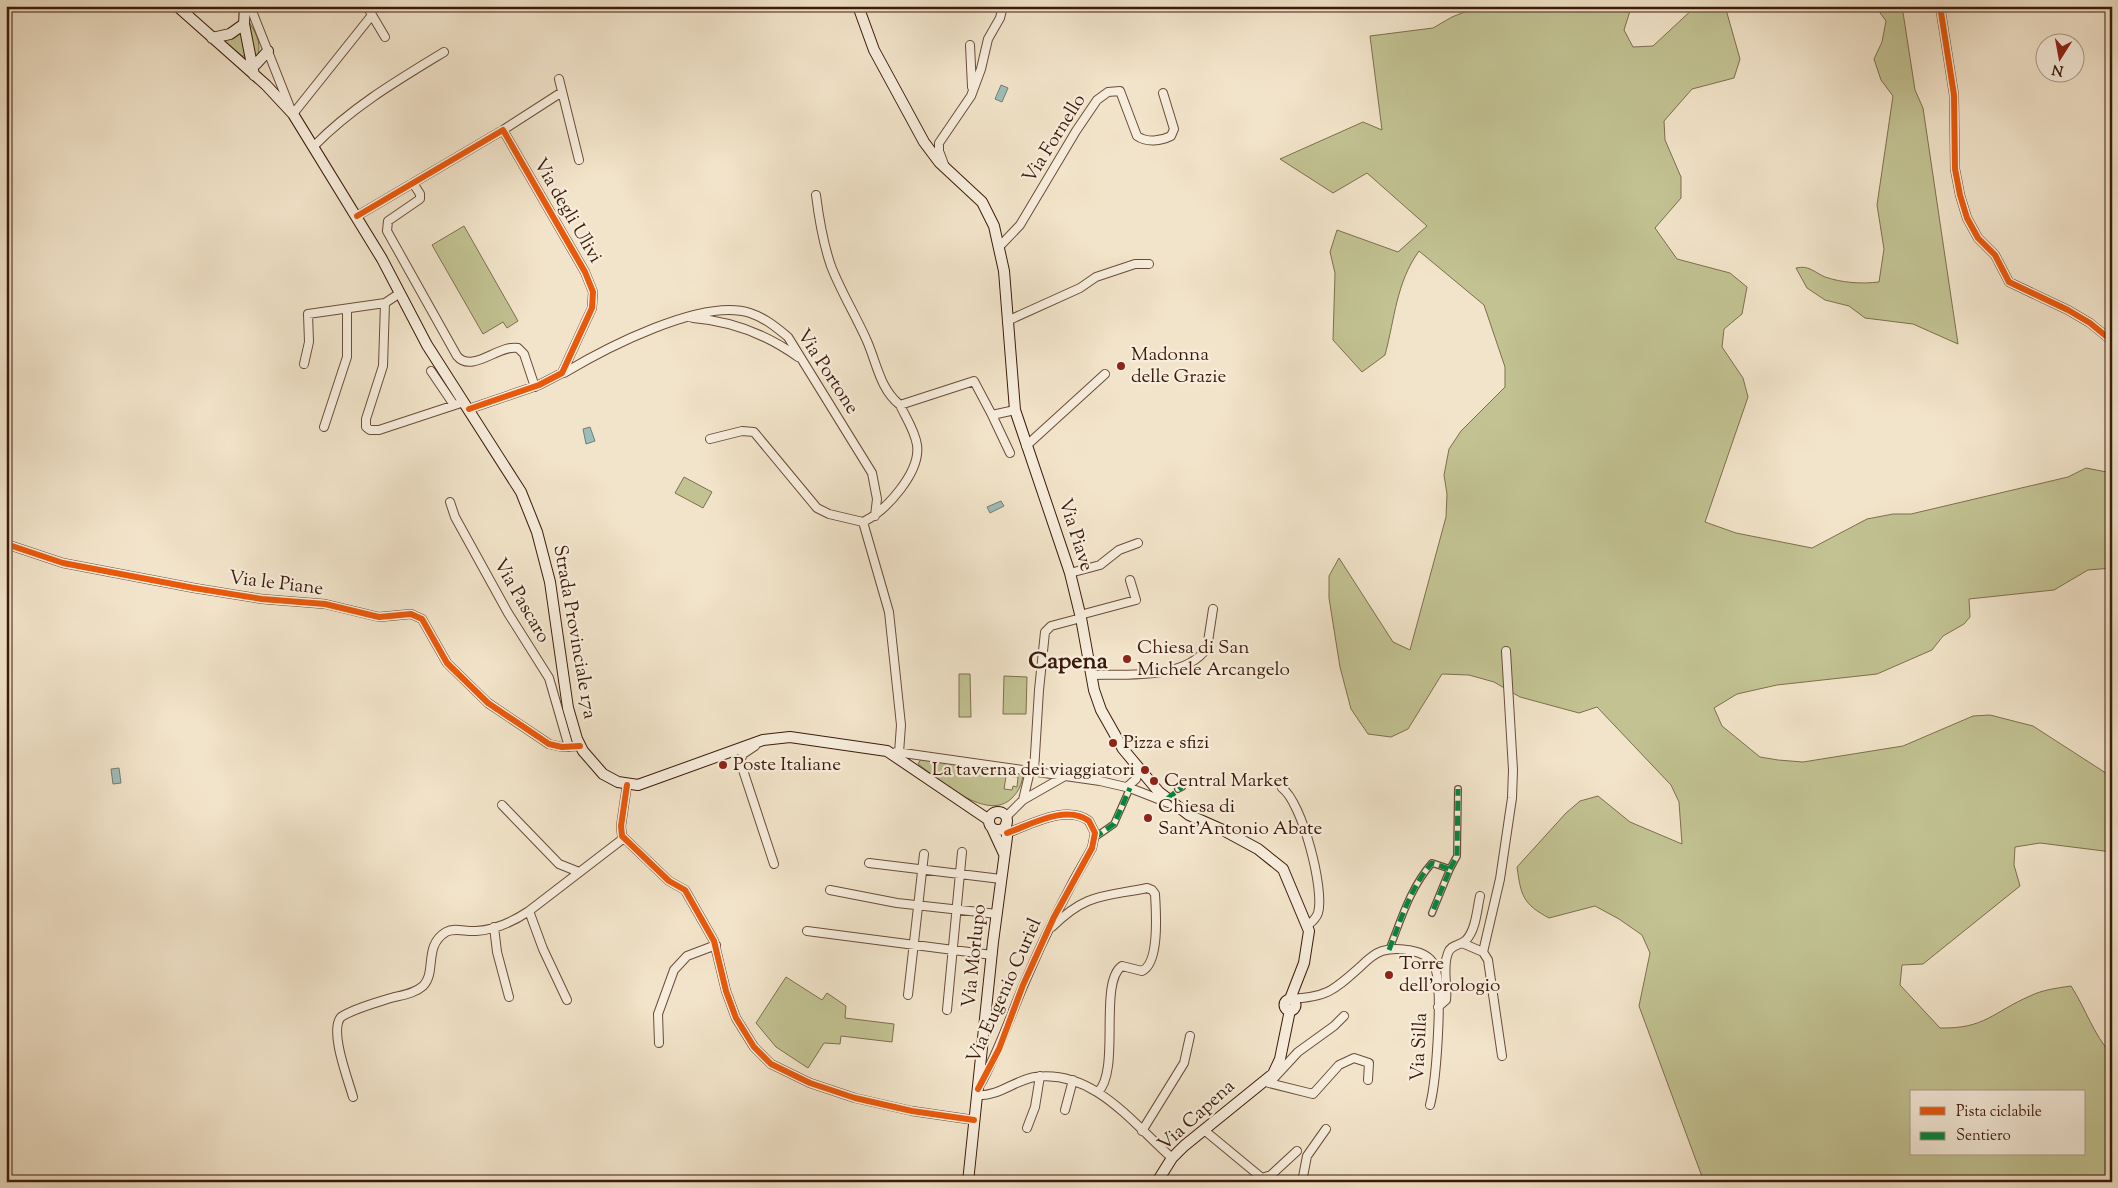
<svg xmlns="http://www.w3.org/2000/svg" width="2118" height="1188" font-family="'Sorts Mill Goudy',serif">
	<rect width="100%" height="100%" fill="#f2e4ca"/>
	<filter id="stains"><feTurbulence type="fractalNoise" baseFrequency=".004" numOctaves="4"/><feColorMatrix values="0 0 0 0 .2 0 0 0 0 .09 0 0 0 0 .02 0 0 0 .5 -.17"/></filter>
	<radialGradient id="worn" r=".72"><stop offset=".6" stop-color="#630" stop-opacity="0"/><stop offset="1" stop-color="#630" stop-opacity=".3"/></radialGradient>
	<!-- green -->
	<path fill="#c2c292" stroke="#7f6e4e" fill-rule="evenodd" d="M 1506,6 L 1637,6 L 1630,11 L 1624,30 L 1633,47 L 1653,46 L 1696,6 L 1725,6 L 1740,59 L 1734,78 L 1692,89 L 1664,121 L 1665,140 L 1681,177 L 1681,198 L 1655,228 L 1677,259 L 1730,273 L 1747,287 L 1742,314 L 1724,329 L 1722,347 L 1743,378 L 1748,397 L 1705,522 L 1736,533 L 1812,548 L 1867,519 L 1893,514 L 1911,514 L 2068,477 L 2086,468 L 2112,473 L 2112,568 L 2088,570 L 2054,590 L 1969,599 L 1970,617 L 1964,624 L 1943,636 L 1932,650 L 1877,674 L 1777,685 L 1737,694 L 1714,708 L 1722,726 L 1760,757 L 1778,760 L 1803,762 L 1903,746 L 1973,716 L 1990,715 L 2033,726 L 2112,777 L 2112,852 L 2040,843 L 2015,847 L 2014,865 L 2020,886 L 1923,964 L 1902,965 L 1900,985 L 1940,1028 C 1985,1029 1993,1012 2030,996 C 2042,990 2057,988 2071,986 C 2086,1009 2093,1034 2112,1055 L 2112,1182 L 1704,1182 L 1639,1006 L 1650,953 L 1642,935 L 1619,919 L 1595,906 L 1549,918 C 1523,904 1521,896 1517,867 L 1566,813 L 1580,801 L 1598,796 L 1630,822 L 1682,844 L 1679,802 L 1671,785 L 1597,707 L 1579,713 L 1520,697 L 1494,682 L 1469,675 L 1442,674 L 1408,729 L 1391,737 L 1368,734 L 1351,709 L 1340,667 L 1329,598 L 1329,576 L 1339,558 L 1393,642 L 1410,650 L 1446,517 L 1447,494 L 1444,475 L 1449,449 L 1461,431 L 1505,387 L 1505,367 L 1484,305 L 1419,251 C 1396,283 1395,318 1385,355 L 1362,372 L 1333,340 L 1335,273 L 1330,252 L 1337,230 L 1398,252 L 1427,226 L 1367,173 L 1333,193 L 1280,159 L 1363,122 L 1382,130 L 1370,36 L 1433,28 L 1452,17 L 1472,9 L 1499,11 ZM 1912,1092 L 2084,1092 L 2084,1154 L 1912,1154 Z
		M 1875,6 L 1902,6 L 1915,90 L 1923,108 L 1958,344 L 1913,324 L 1865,318 L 1849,306 L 1825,300 L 1807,288 L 1796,268 C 1809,265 1814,272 1825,277 C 1843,283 1861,284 1879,282 L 1884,249 L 1877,205 L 1893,96 L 1881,80 L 1874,59 L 1882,42 L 1886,21 Z
		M 249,22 C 256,32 264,49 255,59 Z
		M 241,31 L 245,56 L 242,56 L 223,40 Z
		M 464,226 L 518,321 L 507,328 L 503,322 L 483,334 L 432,245 Z
		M 684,477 L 712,492 L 703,508 L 675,493 Z
		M 959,674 L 970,674 L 971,717 L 959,717 Z
		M 1004,676 L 1027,677 L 1026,714 L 1003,714 Z
		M 921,759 L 1023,774 C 1022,784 1019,791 1012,798 C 987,823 940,780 918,764 ZM 1006,776 L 1018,777 L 1017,787 L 1013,786 L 1012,790 L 1004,789 Z
		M 786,977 L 822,1000 L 827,993 L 846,1006 L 845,1018 L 894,1024 L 892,1042 L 841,1036 L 840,1044 L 824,1043 L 808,1068 L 776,1047 L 756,1023 Z"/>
	<!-- water -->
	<path fill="#9cbebb" stroke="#767c74" d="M 1001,85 L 1008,88 L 1002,102 L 995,99 Z
		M 590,427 L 595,441 L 586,444 L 583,429 Z
		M 1001,501 L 1004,506 L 990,513 L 987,507 Z
		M 119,768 L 121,783 L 113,784 L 111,769 Z"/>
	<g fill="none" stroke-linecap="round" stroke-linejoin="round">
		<defs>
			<path id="pedestrian" d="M 1178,789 L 1182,787
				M 1094,838 L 1114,824 L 1130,788
				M 1450,869 L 1457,856 L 1458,789
				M 1389,950 C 1401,920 1410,888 1432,863 L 1450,869 L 1432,913"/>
			<path id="minor" d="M 250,6 L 291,110
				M 1940,6 L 1954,95 L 1955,169 L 1960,195 L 1967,218 L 1978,238 L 1995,255 L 2009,282 L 2068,310 L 2090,323 L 2112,341
				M 372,15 L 385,37
				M 970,45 L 972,87
				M 559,79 L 579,160
				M 293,114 L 368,20 L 372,15 L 367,6
				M 503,130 L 562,92
				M 314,146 C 352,107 398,80 444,52
				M 945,167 L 939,151 L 939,143 L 971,96 L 981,69 L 988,39 L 1000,18 L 1003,6
				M 413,183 L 420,194 L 420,199 L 388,221 L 387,231 L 457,356 C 472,374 499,344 518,348 L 524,354 L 535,387
				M 816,195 C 819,219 823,243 831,266 C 841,292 856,316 867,341 C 877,364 880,389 900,405 L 974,381 L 992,415 L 1015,410
				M 357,216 L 503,130 L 585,272 L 593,292 L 592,308 L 562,373 L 539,385 L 469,409
				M 1000,246 L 1020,225 L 1076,131 L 1097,100 L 1108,92 L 1120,91 L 1137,136 C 1147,143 1161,141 1171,136 L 1174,129 L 1163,93
				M 385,303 L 383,366 L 366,419 L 366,427 L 370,430 L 379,430 L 464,402
				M 693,318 C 732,321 766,334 798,357
				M 1007,321 L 1080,288 L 1096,277 L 1135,264 L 1149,264
				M 304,364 L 309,342 L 308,314 L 385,303 L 400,293
				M 431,371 L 454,405
				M 564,373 C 604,349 703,297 750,313 C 765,318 776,327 788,337 L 872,473 L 877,499 L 875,516
				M 992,415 L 1010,453
				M 324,427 L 347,357 L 347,309
				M 710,439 L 742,431 L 754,432 L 817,508 L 829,514 L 863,522
				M 1026,446 L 1105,374
				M 450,502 L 455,517 L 508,613 L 549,678 L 569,747
				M 6,544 L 63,563 L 194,588 L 262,599 L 325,604 L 379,617 L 411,614 L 422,619 L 447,663 L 488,703 L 549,744 L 562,747 L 580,746
				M 1070,573 L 1100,565 L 1119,550 L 1138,543
				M 1080,615 L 1136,600 L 1130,580
				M 1091,675 C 1126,674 1185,680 1207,648 L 1213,609
				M 755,746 L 743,754 L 740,761 L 774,864
				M 896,752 L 1100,781 L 1130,788 L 1171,804
				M 899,753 L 901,725 L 889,612 L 863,522 C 886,511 921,472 917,445 C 915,431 906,418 900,405
				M 1034,771 L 1039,690 L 1045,632 L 1051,626 L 1081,618
				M 627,785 L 621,826 L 622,836 L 669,881 L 685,890 L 714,941 L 726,991 L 736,1018 L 754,1047 L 771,1064 L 810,1083 L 855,1098 L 912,1111 L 974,1120
				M 1127,787 L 1136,779 L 1139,770
				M 1282,788 C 1302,802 1325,890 1318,913 C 1316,919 1312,922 1308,925
				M 1023,800 L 1030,771
				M 502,805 L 559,864 L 579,872
				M 1006,817 L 1023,800 L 1065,776
				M 869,863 L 1001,879
				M 830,890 L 897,903 L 997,914
				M 494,927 L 497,952 L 509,997
				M 1052,927 C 1086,893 1103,897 1147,888 L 1152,890 L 1155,894 C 1156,911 1160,963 1142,971 L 1122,966 C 1098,982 1121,1070 1098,1092
				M 807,931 L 992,955
				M 1462,943 L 1483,952 L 1488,960 L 1502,1056
				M 1483,952 L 1500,879 L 1512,798 L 1513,770 L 1506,651
				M 908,995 L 924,854
				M 1290,999 C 1327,997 1333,991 1360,967 C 1366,961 1373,954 1382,951 C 1396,947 1427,949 1434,965 C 1444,985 1436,1082 1430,1105
				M 567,1000 L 543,949 L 529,911 L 624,838
				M 1438,1007 L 1446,1000 C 1448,985 1442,968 1448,953 C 1451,944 1460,946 1466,940 C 1476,930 1477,909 1480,896
				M 947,1010 L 962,852
				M 659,1043 L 658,1014 L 674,970 L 687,956 L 716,945
				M 1273,1079 L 1298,1052 L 1334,1026 L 1344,1016
				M 1269,1083 L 1313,1094 L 1339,1065 L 1354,1058 L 1369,1063 L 1368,1080
				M 980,1085 C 999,1051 1009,1019 1024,984 C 1044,937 1066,892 1092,848 L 1095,833 L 1089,821 C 1066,804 1030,825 1007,833
				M 977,1095 C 998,1097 1015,1080 1035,1077 C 1094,1069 1133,1124 1172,1158
				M 353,1097 C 348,1079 329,1031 341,1017 C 355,1008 375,1003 391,998 C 402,995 414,994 423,986 C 437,972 423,946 446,932 C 455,927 466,932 476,931 C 494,930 514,921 529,911
				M 1065,1110 L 1073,1080
				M 1027,1128 L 1035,1107 L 1040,1076
				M 1204,1130 L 1262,1178 L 1271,1175 L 1297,1151
				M 1142,1131 L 1184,1063 L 1190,1036
				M 1302,1182 L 1307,1156 L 1326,1129"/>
			<path id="secondary" d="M 177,6 L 266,85 L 293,114 L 382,259 L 427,345 L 521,492 L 537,532 L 550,582 L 568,708 L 577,739 L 583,751 L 603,774 L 618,782 L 638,785 L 763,740 L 790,737 L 887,751 L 989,820
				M 858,6 L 874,50 L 924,142 L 939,162 L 982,202 L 994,226 L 1004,271 L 1015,410 L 1070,573 L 1081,618 L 1094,690 L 1101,710 L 1123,749 L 1159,792 L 1189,815 L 1223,830 L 1258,849 L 1283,869 L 1309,931 L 1304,963 L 1290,999
				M 244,24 L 254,75
				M 212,38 L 230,34 L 244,24 L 245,6
				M 245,66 L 256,64 L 268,51
				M989 821a9 9 0 1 1 18 0a9 9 0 1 1-18 0Z
				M 992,828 L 1004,854
				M1284.5 1005a5.5 5.5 0 1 1 11 0a5.5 5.5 0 1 1-11 0Z
				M 968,1182 L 993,942 L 1007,837 L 1006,824
				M 1157,1182 L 1172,1158 L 1184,1146 L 1273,1074 L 1280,1059 L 1290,1010"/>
		</defs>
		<!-- pedestrian casing -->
		<use href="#pedestrian" stroke="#6a4c3a" stroke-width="8"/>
		<!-- minor casing -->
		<use href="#minor" stroke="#6a4c3a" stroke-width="10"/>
		<!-- secondary casing -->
		<use href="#secondary" stroke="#3c1a0a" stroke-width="12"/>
		<!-- pedestrian -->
		<use href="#pedestrian" stroke="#f7eddd" stroke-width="5.5"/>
		<!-- minor -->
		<use href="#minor" stroke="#f7eddd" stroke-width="8"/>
		<!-- secondary -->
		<use href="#secondary" stroke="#f7eddd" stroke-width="10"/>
		<!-- quiet -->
		<path stroke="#00873e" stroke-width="5" stroke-dasharray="10 5" stroke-linecap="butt" d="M 1167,799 L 1182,787
			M 1094,838 L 1114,824 L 1130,788
			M 1450,869 L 1457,856 L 1458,789
			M 1389,950 C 1401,920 1410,888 1432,863 L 1450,869 L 1432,913"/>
		<defs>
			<path id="cycleway" d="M 1940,6 L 1954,95 L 1955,169 L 1960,195 L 1967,218 L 1978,238 L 1995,255 L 2009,282 L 2068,310 L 2090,323 L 2112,341
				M 357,216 L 503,130 L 585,272 L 593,292 L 592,308 L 562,373 L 539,385 L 469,409
				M 6,544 L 63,563 L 194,588 L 262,599 L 325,604 L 379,617 L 411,614 L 422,619 L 447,663 L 488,703 L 549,744 L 562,747 L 580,746
				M 627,785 L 621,826 L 622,836 L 669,881 L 685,890 L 714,941 L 726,991 L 736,1018 L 754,1047 L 771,1064 L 810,1083 L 855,1098 L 912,1111 L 974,1120
				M 978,1089 L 999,1049 L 1023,985 L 1054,917 L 1092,848 L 1095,833 L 1089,821 C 1066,804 1030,825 1007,833"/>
		</defs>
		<!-- cycleway casing -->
		<use href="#cycleway" stroke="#f7eddd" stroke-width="9"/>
		<!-- cycleway -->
		<use href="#cycleway" stroke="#e8590c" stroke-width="6"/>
	</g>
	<!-- markers -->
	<g fill="#8f2418" stroke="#f7eddd" stroke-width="2">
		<circle cx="1121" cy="366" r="5"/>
		<circle cx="1127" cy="659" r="5"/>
		<circle cx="1113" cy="743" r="5"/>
		<circle cx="723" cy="765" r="5"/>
		<circle cx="1145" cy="770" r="5"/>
		<circle cx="1154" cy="781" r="5"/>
		<circle cx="1148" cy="818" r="5"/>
		<circle cx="1389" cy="975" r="5"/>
	</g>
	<g text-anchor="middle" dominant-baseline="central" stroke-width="4.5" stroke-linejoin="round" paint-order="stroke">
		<!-- street labels -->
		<g font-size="19" fill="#3c1a0a" stroke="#f7eddd">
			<text transform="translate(1055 139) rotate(-58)">Via Fornello</text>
			<text transform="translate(567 211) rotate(60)">Via degli Ulivi</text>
			<text transform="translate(827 372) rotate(57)">Via Portone</text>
			<text transform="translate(1075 535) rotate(72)">Via Piave</text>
			<text transform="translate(276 584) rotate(7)">Via le Piane</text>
			<text transform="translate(521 601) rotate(60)">Via Pascaro</text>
			<text transform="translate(574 632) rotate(80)">Strada Provinciale 17a</text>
			<text transform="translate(975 956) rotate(-84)">Via Morlupo</text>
			<text transform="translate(1005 991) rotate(-66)">Via Eugenio Curiel</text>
			<text transform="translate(1420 1047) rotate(-87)">Via Silla</text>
			<text transform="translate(1197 1116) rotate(-42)">Via Capena</text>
		</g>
		<!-- poi labels -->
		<g font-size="19" fill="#3c1a0a" stroke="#f7eddd" text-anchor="start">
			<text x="1131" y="355">Madonna<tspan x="1131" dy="22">delle Grazie</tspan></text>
			<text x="1137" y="648">Chiesa di San<tspan x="1137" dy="22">Michele Arcangelo</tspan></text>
			<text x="1123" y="743">Pizza e sfizi</text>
			<text x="733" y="765">Poste Italiane</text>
			<text x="1135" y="770" text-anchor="end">La taverna dei viaggiatori</text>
			<text x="1164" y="781">Central Market</text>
			<text x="1158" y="807">Chiesa di<tspan x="1158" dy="22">Sant'Antonio Abate</tspan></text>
			<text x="1399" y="964">Torre<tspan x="1399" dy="22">dell'orologio</tspan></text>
		</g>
		<!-- district labels -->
		<g font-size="24" font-weight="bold" fill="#3c1a0a" stroke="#f7eddd">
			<text x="1068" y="662">Capena</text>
		</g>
	</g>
	<!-- margin -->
	<rect width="2118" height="1188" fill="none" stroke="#f2e4ca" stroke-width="25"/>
	<rect x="8" y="8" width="2103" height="1173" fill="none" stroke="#3c1a0a" stroke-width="2.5"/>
	<rect x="12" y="12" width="2093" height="1163" fill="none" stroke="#3c1a0a"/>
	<!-- legend -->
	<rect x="1910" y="1090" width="175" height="65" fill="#f7eddd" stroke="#ac9989"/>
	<rect x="1920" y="1107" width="25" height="8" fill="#e8590c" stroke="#ac9989"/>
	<text x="1956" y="1116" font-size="15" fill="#3c1a0a">Pista ciclabile</text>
	<rect x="1920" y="1132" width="25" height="8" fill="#00873e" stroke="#ac9989"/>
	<text x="1956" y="1140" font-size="15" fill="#3c1a0a">Sentiero</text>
	<!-- north arrow -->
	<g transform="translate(2060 58) rotate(191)"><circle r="24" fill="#f7eddd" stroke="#ac9989"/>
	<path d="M0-4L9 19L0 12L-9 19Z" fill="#8f2418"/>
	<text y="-8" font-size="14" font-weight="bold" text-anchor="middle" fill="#3c1a0a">N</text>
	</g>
	<rect width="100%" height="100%" filter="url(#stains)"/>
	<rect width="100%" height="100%" fill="url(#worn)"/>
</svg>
